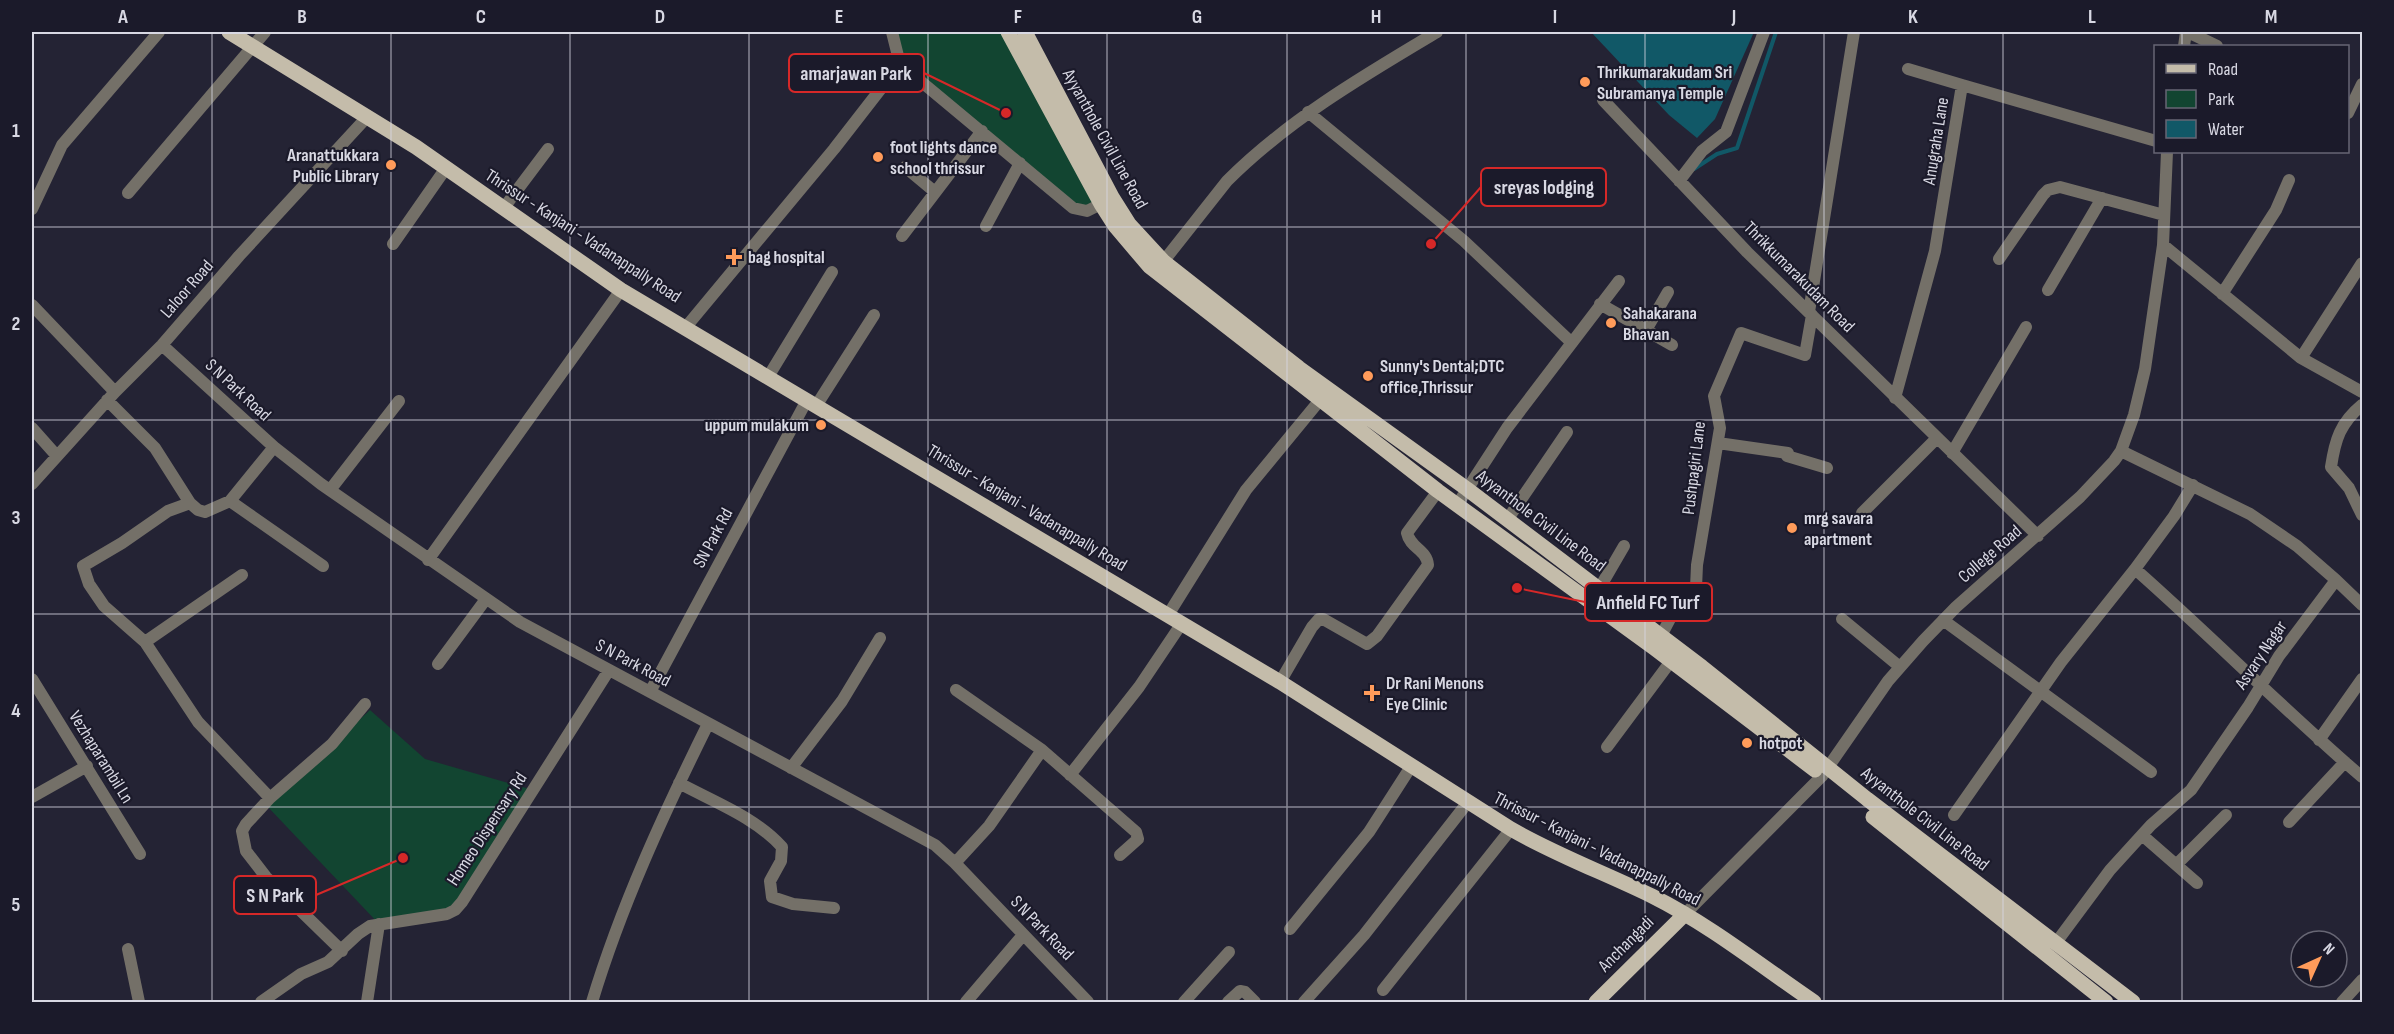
<svg xmlns="http://www.w3.org/2000/svg" width="2394" height="1034" font-family="'Sofia Sans Condensed',sans-serif">
	<rect width="100%" height="100%" fill="#242334"/>
	<!-- green -->
	<path fill="#124531" d="M 892,32 L 1007,32 L 1100,204 L 1080,211 L 901,64 Z
		M 370,710 L 425,759 L 533,790 L 455,910 L 379,924 L 267,806 Z"/>
	<!-- water -->
	<path fill="#115867" d="M 1591,32 L 1754,32 L 1715,119 L 1697,138 L 1669,115 Z"/>
	<g fill="none" stroke-linecap="round" stroke-linejoin="round">
		<!-- stream -->
		<path stroke="#115867" stroke-width="4" d="M 1694,169 L 1717,154 L 1737,148 L 1776,32"/>
		<!-- minor -->
		<path stroke="#747068" stroke-width="12" d="M 2188,32 L 2217,46
			M 2184,46 L 2186,32
			M 900,64 L 1073,208 L 1087,211 L 1101,204
			M 1908,69 L 1962,85
			M 1603,100 L 1747,252 L 2038,536
			M 1308,112 L 1464,241 L 1572,343
			M 2348,113 L 2362,84
			M 905,167 L 935,192
			M 1679,181 L 1702,151 L 1726,132 L 1764,32
			M 128,193 L 265,32
			M 32,209 L 62,145 L 159,32
			M 503,209 L 548,149
			M 986,226 L 1020,163
			M 902,236 L 982,131
			M 393,244 L 446,168
			M 2163,245 L 2301,358 L 2362,392
			M 1999,259 L 2043,195 L 2048,190 L 2060,187 L 2164,215
			M 1159,267 L 1227,181 C 1288,120 1363,76 1437,32
			M 2048,290 L 2102,198
			M 1668,292 L 1646,330 L 1600,304 L 1672,345
			M 2222,294 L 2276,210 L 2289,180
			M 32,305 L 115,392
			M 1809,312 L 1854,32
			M 686,327 L 834,149 L 900,64 L 892,32
			M 162,345 L 274,447 L 321,484 L 520,622 L 935,845 L 955,863 L 1088,1002
			M 2301,358 L 2362,263
			M 768,377 L 832,272
			M 1895,398 L 1935,251 L 1962,85 L 2156,141
			M 107,400 L 155,448 L 190,503 L 198,510 L 205,512 L 230,501 L 274,447
			M 2362,405 C 2340,423 2335,440 2331,467 L 2349,488 L 2362,515
			M 816,406 L 874,315
			M 32,428 L 56,455
			M 1718,443 L 1788,453 L 1787,456 L 1827,468
			M 1952,453 L 2026,327
			M 32,484 L 115,392 L 162,345 L 239,256 L 368,116
			M 330,490 L 399,401
			M 230,501 L 323,566
			M 190,503 L 168,511 L 122,543 L 83,566 L 89,584 L 104,606 L 145,642 L 198,722 L 270,798 L 332,744 L 365,704
			M 1457,505 L 1507,428 L 1619,281
			M 1862,513 L 1937,438
			M 1507,520 L 1567,432
			M 428,560 L 621,290
			M 2135,569 L 2174,516 L 2193,485
			M 2336,580 L 2362,605
			M 1599,589 L 1624,546
			M 1168,615 L 1246,490 L 1320,400
			M 1842,619 L 1900,667
			M 1943,620 L 2151,772
			M 1661,636 L 1672,615 L 1692,597 L 1696,588 L 1697,565 L 1720,428 L 1714,396 L 1741,333 L 1805,355 L 1812,315
			M 145,642 L 242,575
			M 438,664 L 486,599
			M 32,679 L 140,854
			M 1280,682 L 1312,627 L 1319,619 L 1323,619 L 1367,644 L 1377,636 L 1428,565 C 1427,550 1410,548 1407,533 L 1438,491
			M 956,690 L 1042,750 L 1136,832 L 1138,839 L 1120,855
			M 650,692 L 807,400
			M 2319,740 L 2362,679
			M 1607,747 L 1671,661
			M 791,768 L 842,701 L 880,638
			M 1070,775 L 1139,687 L 1182,623
			M 679,783 C 714,802 755,817 782,847 L 781,861 L 770,881 L 772,897 L 793,904 L 834,908
			M 32,797 L 87,766
			M 270,798 L 246,824 L 242,831 L 246,851 L 266,877 L 342,951
			M 1954,815 L 2061,662 L 2135,569 C 2212,637 2284,710 2362,777
			M 2289,822 L 2345,762
			M 2142,835 L 2197,883
			M 955,863 L 989,826 L 1042,750
			M 2177,864 L 2226,815
			M 1685,914 L 1822,776 L 1888,681 L 1923,641 L 1956,607 L 2080,497 L 2114,461 L 2121,451 L 2134,415 L 2145,369 L 2163,245 L 2167,152
			M 1290,929 L 1369,832 L 1412,765
			M 2055,944 L 2110,870 L 2151,825 L 2191,790 L 2248,707 L 2279,656 L 2336,580 L 2297,546 L 2250,514 L 2121,451
			M 128,949 L 139,1002
			M 1383,990 L 1511,829
			M 261,1002 L 301,974 L 328,962 L 358,934 L 370,926 L 447,914 L 455,910 L 462,902 L 609,670
			M 367,1002 L 379,924
			M 592,1002 C 621,906 663,815 708,724
			M 966,1002 L 1023,935
			M 1184,1002 L 1229,952
			M 1228,1002 L 1240,991 L 1245,992 L 1255,1002
			M 1304,1002 L 1364,935 L 1468,802
			M 2342,1002 L 2362,980"/>
		<!-- major -->
		<path stroke="#c4bcaa" stroke-width="15" d="M 229,32 L 416,147 L 621,290 L 1280,682 L 1511,829 C 1556,855 1605,873 1652,896 C 1710,925 1761,966 1814,1002
			M 1008,32 L 1101,204 L 1115,226 L 1149,266 L 1438,491 L 1654,648 L 1815,770
			M 1025,32 L 1112,197 L 1129,224 L 1164,262 L 1299,368 L 1467,489 L 1702,667 L 1867,799 L 2133,1002
			M 1873,817 L 2106,1002
			M 1596,1002 L 1685,914"/>
	</g>
	<!-- grid -->
	<path fill="none" stroke="#d8d8e3" stroke-width="1.5" stroke-opacity="0.55" d="M 212,32 L 212,1002M 391,32 L 391,1002M 570,32 L 570,1002M 749,32 L 749,1002M 928,32 L 928,1002M 1107,32 L 1107,1002M 1287,32 L 1287,1002M 1466,32 L 1466,1002M 1645,32 L 1645,1002M 1824,32 L 1824,1002M 2003,32 L 2003,1002M 2182,32 L 2182,46M 2182,152 L 2182,1002M 32,227 L 2362,227M 32,420 L 2362,420M 32,614 L 2362,614M 32,807 L 2362,807"/>
	<!-- markers -->
	<g fill="#ff9b5a" stroke="#1b1a2a" stroke-width="2">
		<circle cx="1585" cy="82" r="6"/>
		<circle cx="878" cy="157" r="6"/>
		<circle cx="391" cy="165" r="6"/>
		<path d="M731 248h6v6h6v6h-6v6h-6v-6h-6v-6h6z"/>
		<circle cx="1611" cy="323" r="6"/>
		<circle cx="1368" cy="376" r="6"/>
		<circle cx="821" cy="425" r="6"/>
		<circle cx="1792" cy="528" r="6"/>
		<path d="M1369 684h6v6h6v6h-6v6h-6v-6h-6v-6h6z"/>
		<circle cx="1747" cy="743" r="6"/>
	</g>
	<g text-anchor="middle" dominant-baseline="central" stroke-width="4.5" stroke-linejoin="round" paint-order="stroke">
		<!-- poi labels -->
		<g font-size="18" font-weight="bold" fill="#d8d8e3" stroke="#1b1a2a" text-anchor="start">
			<text x="1597" y="72">Thrikumarakudam Sri<tspan x="1597" dy="21">Subramanya Temple</tspan></text>
			<text x="890" y="147">foot lights dance<tspan x="890" dy="21">school thrissur</tspan></text>
			<text x="379" y="155" text-anchor="end">Aranattukkara<tspan x="379" dy="21">Public Library</tspan></text>
			<text x="748" y="257">bag hospital</text>
			<text x="1623" y="313">Sahakarana<tspan x="1623" dy="21">Bhavan</tspan></text>
			<text x="1380" y="366">Sunny's Dental;DTC<tspan x="1380" dy="21">office,Thrissur</tspan></text>
			<text x="809" y="425" text-anchor="end">uppum mulakum</text>
			<text x="1804" y="518">mrg savara<tspan x="1804" dy="21">apartment</tspan></text>
			<text x="1386" y="683">Dr Rani Menons<tspan x="1386" dy="21">Eye Clinic</tspan></text>
			<text x="1759" y="743">hotpot</text>
		</g>
		<!-- street labels -->
		<g font-size="18" fill="#d8d8e3" stroke="#1b1a2a">
			<text transform="translate(1105 139) rotate(61)">Ayyanthole Civil Line Road</text>
			<text transform="translate(1936 141) rotate(-81)">Anugraha Lane</text>
			<text transform="translate(583 236) rotate(33)">Thrissur - Kanjani - Vadanappally Road</text>
			<text transform="translate(1799 277) rotate(45)">Thrikkumarakudam Road</text>
			<text transform="translate(187 289) rotate(-49)">Laloor Road</text>
			<text transform="translate(238 390) rotate(43)">S N Park Road</text>
			<text transform="translate(1694 468) rotate(-83)">Pushpagiri Lane</text>
			<text transform="translate(1027 508) rotate(31)">Thrissur - Kanjani - Vadanappally Road</text>
			<text transform="translate(1541 521) rotate(37)">Ayyanthole Civil Line Road</text>
			<text transform="translate(713 538) rotate(-62)">SN Park Rd</text>
			<text transform="translate(1990 554) rotate(-41)">College Road</text>
			<text transform="translate(2261 655) rotate(-56)">Asvary Nagar</text>
			<text transform="translate(633 663) rotate(28)">S N Park Road</text>
			<text transform="translate(101 757) rotate(58)">Vezhaparambil Ln</text>
			<text transform="translate(1925 819) rotate(38)">Ayyanthole Civil Line Road</text>
			<text transform="translate(487 829) rotate(-57)">Homeo Dispensary Rd</text>
			<text transform="translate(1597 849) rotate(27)">Thrissur - Kanjani - Vadanappally Road</text>
			<text transform="translate(1042 928) rotate(46)">S N Park Road</text>
			<text transform="translate(1626 944) rotate(-45)">Anchangadi</text>
		</g>
	</g>
	<!-- callouts -->
	<path fill="none" stroke="#d62828" stroke-width="2" d="M1006 113L924 73M1431 244L1481 187M1517 588L1585 602M403 858L316 895"/>
	<g fill="#d62828" stroke="#1b1a2a" stroke-width="2">
		<circle cx="1006" cy="113" r="6"/>
		<circle cx="1431" cy="244" r="6"/>
		<circle cx="1517" cy="588" r="6"/>
		<circle cx="403" cy="858" r="6"/>
	</g>
	<g fill="#1b1a2a" stroke="#d62828" stroke-width="2">
		<rect x="789" y="54" width="135" height="38" rx="6"/>
		<rect x="1481" y="168" width="125" height="38" rx="6"/>
		<rect x="1585" y="583" width="127" height="38" rx="6"/>
		<rect x="234" y="876" width="82" height="38" rx="6"/>
	</g>
	<g font-size="20" text-anchor="middle" font-weight="bold" fill="#d8d8e3">
		<text x="856" y="80">amarjawan Park</text>
		<text x="1544" y="194">sreyas lodging</text>
		<text x="1648" y="609">Anfield FC Turf</text>
		<text x="275" y="902">S N Park</text>
	</g>
	<!-- border -->
	<rect width="2394" height="1034" fill="none" stroke="#1b1a2a" stroke-width="66"/>
	<!-- legend -->
	<rect x="2154" y="45" width="195" height="108" fill="#1b1a2a" stroke="#676674" stroke-width="1.5"/>
	<rect x="2166" y="64" width="30" height="9" fill="#c4bcaa" stroke="#676674" stroke-width="1.5"/>
	<text x="2208" y="75" font-size="18" fill="#d8d8e3">Road</text>
	<rect x="2166" y="90" width="30" height="18" fill="#124531" stroke="#676674" stroke-width="1.5"/>
	<text x="2208" y="105" font-size="18" fill="#d8d8e3">Park</text>
	<rect x="2166" y="120" width="30" height="18" fill="#115867" stroke="#676674" stroke-width="1.5"/>
	<text x="2208" y="135" font-size="18" fill="#d8d8e3">Water</text>
	<!-- north arrow -->
	<g transform="translate(2319 959) rotate(45)"><circle r="28" fill="#1b1a2a" stroke="#676674" stroke-width="1.5"/>
	<path d="M0-4.5L10 22L0 15L-10 22Z" fill="#ff9b5a"/>
	<text y="-9" font-size="16" font-weight="bold" text-anchor="middle" fill="#d8d8e3">N</text>
	</g>
	<rect x="33" y="33" width="2328" height="968" fill="none" stroke="#d8d8e3" stroke-width="2"/>
	<g font-size="20" text-anchor="middle" font-weight="bold" fill="#d8d8e3">
		<text x="123" y="23">A</text>
		<text x="302" y="23">B</text>
		<text x="481" y="23">C</text>
		<text x="660" y="23">D</text>
		<text x="839" y="23">E</text>
		<text x="1018" y="23">F</text>
		<text x="1197" y="23">G</text>
		<text x="1376" y="23">H</text>
		<text x="1555" y="23">I</text>
		<text x="1734" y="23">J</text>
		<text x="1913" y="23">K</text>
		<text x="2092" y="23">L</text>
		<text x="2271" y="23">M</text>
		<text x="16" y="137">1</text>
		<text x="16" y="330">2</text>
		<text x="16" y="524">3</text>
		<text x="16" y="717">4</text>
		<text x="16" y="911">5</text>
	</g>
</svg>
